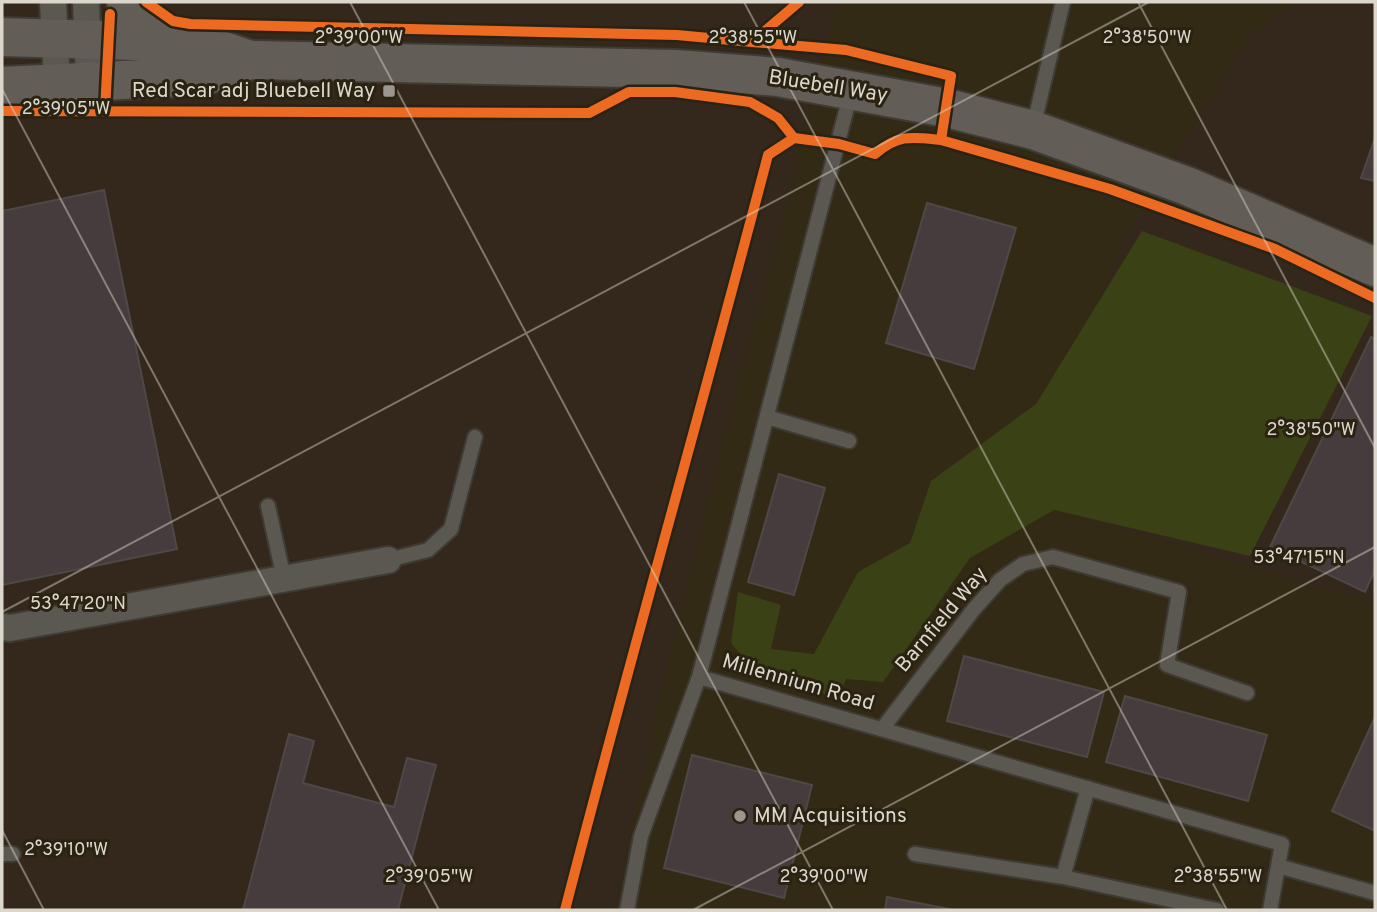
<svg xmlns="http://www.w3.org/2000/svg" width="1377" height="912" font-family="Overpass,sans-serif">
	<rect width="100%" height="100%" fill="#242118"/>
	<!-- commercial -->
	<path fill="#34271b" d="M 2,2 L 1375,2 L 1375,910 L 2,910 Z"/>
	<!-- built -->
	<path fill="#332a15" d="M 836,2 L 1297,2 L 1249,35 L 1117,251 L 1028,502 L 1375,603 L 1375,910 L 615,910 L 658,705 Z"/>
	<!-- green -->
	<path fill="#3a4114" d="M 1142,231 L 1372,316 L 1250,556 L 1054,510 L 970,558 L 883,682 L 846,679 L 839,698 L 758,675 L 731,643 L 738,592 L 781,605 L 771,649 L 814,654 L 858,572 L 910,543 L 931,481 L 1036,404 Z"/>
	<!-- building -->
	<path fill="#463c3d" stroke="#4e4846" stroke-width="2" d="M 1375,138 L 1375,181 L 1361,178 Z
		M 104,190 L 177,549 L 2,585 L 2,211 Z
		M 927,203 L 1016,228 L 974,369 L 886,343 Z
		M 1371,337 L 1375,339 L 1375,570 L 1365,592 L 1270,547 Z
		M 779,474 L 825,488 L 794,595 L 748,582 Z
		M 964,656 L 1104,692 L 1087,757 L 947,721 Z
		M 1125,696 L 1267,735 L 1248,801 L 1106,762 Z
		M 1375,717 L 1375,831 L 1332,811 Z
		M 289,734 L 314,741 L 303,783 L 394,807 L 407,758 L 436,765 L 398,910 L 243,910 Z
		M 692,755 L 812,785 L 784,898 L 664,868 Z
		M 887,897 L 954,910 L 885,910 Z"/>
	<g fill="none" stroke-linecap="round" stroke-linejoin="round">
		<defs>
			<path id="lane" d="M 851,92 L 699,677 L 1282,844 L 1270,910
				M 1033,128 L 1063,2
				M 767,417 L 849,441
				M 268,506 L 284,579
				M 388,560 L 428,550 L 451,529 L 475,437
				M 882,729 L 974,609 L 1000,580 L 1023,564 L 1053,557 L 1179,592 L 1167,665 L 1247,693
				M 1088,788 L 1063,877 L 1217,910
				M 2,854 L 13,854
				M 915,854 L 1063,877
				M 1278,866 L 1375,893
				M 627,910 L 641,836 L 699,677"/>
			<path id="street" d="M 53,2 L 57,85
				M 86,2 L 89,84
				M 2,627 L 10,628 L 388,560"/>
			<path id="secondary" d="M 126,2 L 156,42
				M 2,37 L 201,43 L 250,60 L 676,69 L 778,77 L 947,108 L 1033,130 L 1187,186 L 1375,267
				M 2,86 L 204,76 L 250,60"/>
		</defs>
		<!-- lane casing -->
		<use href="#lane" stroke="#3e3b35" stroke-width="18"/>
		<!-- street casing -->
		<use href="#street" stroke="#3e3b35" stroke-width="30"/>
		<!-- secondary casing -->
		<use href="#secondary" stroke="#3e3b35" stroke-width="42"/>
		<!-- lane -->
		<use href="#lane" stroke="#5b5851" stroke-width="14"/>
		<!-- street -->
		<use href="#street" stroke="#5b5851" stroke-width="26"/>
		<!-- secondary -->
		<use href="#secondary" stroke="#625d56" stroke-width="38"/>
		<defs>
			<path id="cycleway" d="M 146,2 L 173,21 L 190,24 L 677,35 L 752,42 L 799,2
				M 2,111 L 589,113 L 629,92 L 675,92 L 750,102 L 778,118 L 794,138
				M 105,111 L 110,14
				M 941,140 L 1110,189 L 1275,249 L 1375,298
				M 565,910 C 630,658 702,407 768,155 L 794,138 L 839,144 L 875,154 C 898,134 912,137 941,140 L 951,76 L 846,50 L 752,42"/>
		</defs>
		<!-- cycleway casing -->
		<use href="#cycleway" stroke="#2a2312" stroke-width="15"/>
		<!-- cycleway -->
		<use href="#cycleway" stroke="#ed6a23" stroke-width="10"/>
	</g>
	<!-- ticks -->
	<path fill="none" stroke="#dcd7cd" stroke-width="2" stroke-opacity="0.45" d="M 350,2 L 833,910M 744,2 L 1227,910M 1138,2 L 1375,448M 2,89 L 439,910M 2,612 L 1149,2M 2,830 L 44,910M 693,910 L 1375,547"/>
	<!-- markers -->
	<g fill="#9c978e" stroke="#2a2312" stroke-width="2.5">
		<rect x="382" y="84" width="14" height="14" rx="3.5"/>
		<circle cx="740" cy="816" r="7"/>
	</g>
	<g text-anchor="middle" dominant-baseline="central" stroke-width="6" stroke-linejoin="round" paint-order="stroke">
		<!-- street labels -->
		<g font-size="21" fill="#dcd7cd" stroke="#2a2312">
			<text transform="translate(828 87) rotate(9)">Bluebell Way</text>
			<text transform="translate(942 620) rotate(-50)">Barnfield Way</text>
			<text transform="translate(798 683) rotate(16)">Millennium Road</text>
		</g>
		<!-- poi labels -->
		<g font-size="21" fill="#dcd7cd" stroke="#2a2312" text-anchor="end">
			<text x="375" y="91">Red Scar adj Bluebell Way</text>
			<text x="754" y="816" text-anchor="start">MM Acquisitions</text>
		</g>
	</g>
	<g font-size="18" text-anchor="middle" fill="#dcd7cd" stroke="#2a2312" stroke-width="6" stroke-linejoin="round" paint-order="stroke">
		<text x="359" y="43">2°39'00"W</text>
		<text x="753" y="43">2°38'55"W</text>
		<text x="1147" y="43">2°38'50"W</text>
		<text x="66" y="114">2°39'05"W</text>
		<text x="1311" y="435">2°38'50"W</text>
		<text x="1299" y="563">53°47'15"N</text>
		<text x="78" y="609">53°47'20"N</text>
		<text x="66" y="855">2°39'10"W</text>
		<text x="429" y="882">2°39'05"W</text>
		<text x="824" y="882">2°39'00"W</text>
		<text x="1218" y="882">2°38'55"W</text>
	</g>
	<!-- border -->
	<rect width="1377" height="912" fill="none" stroke="#dcd7cd" stroke-width="7"/>
</svg>
